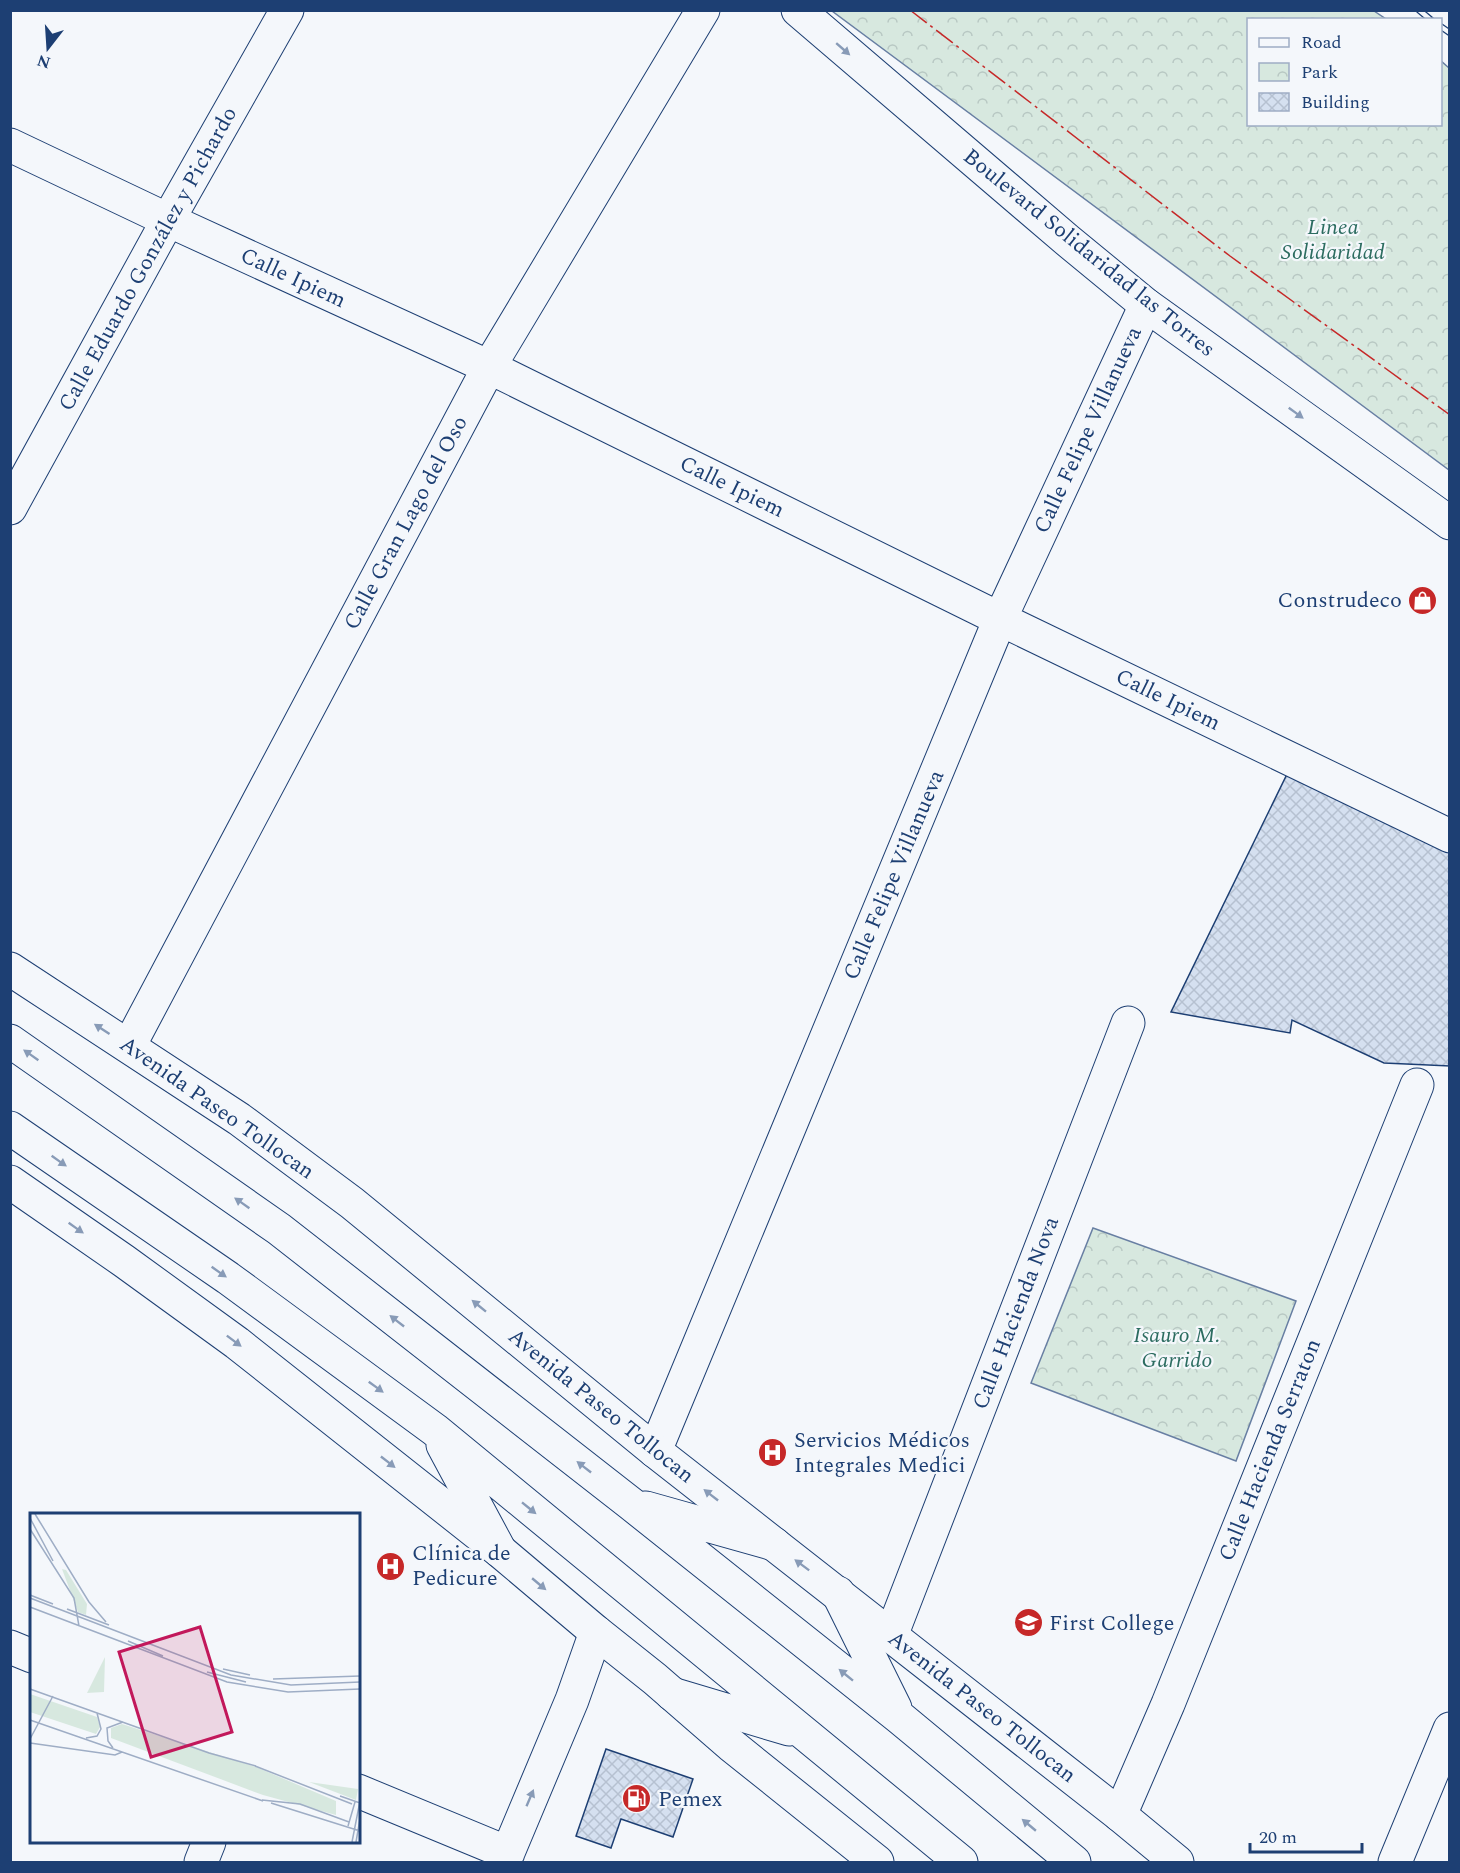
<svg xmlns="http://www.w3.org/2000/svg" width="1460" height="1873" font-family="Spectral,serif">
	<defs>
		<pattern id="park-crowns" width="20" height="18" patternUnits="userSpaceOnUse" patternTransform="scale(1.5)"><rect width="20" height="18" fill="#d7e8df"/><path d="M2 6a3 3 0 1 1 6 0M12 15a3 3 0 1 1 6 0" fill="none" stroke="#b8c8c3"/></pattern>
		<pattern id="building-cross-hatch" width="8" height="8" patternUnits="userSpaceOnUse" patternTransform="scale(1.5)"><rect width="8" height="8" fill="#d5e0f0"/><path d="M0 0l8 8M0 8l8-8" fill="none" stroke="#b6c1d1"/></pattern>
	</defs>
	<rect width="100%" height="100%" fill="#f4f7fb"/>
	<!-- park -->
	<path fill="url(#park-crowns)" stroke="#687fa3" stroke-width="1.5" d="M 832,11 L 1374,11 L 1386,19 L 1248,20 L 1248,124 L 1440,124 L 1441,61 L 1449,68 L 1449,470 Z
		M 1093,1228 L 1296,1301 L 1236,1461 L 1031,1383 Z"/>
	<!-- building -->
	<path fill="url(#building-cross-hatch)" stroke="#1d3f73" stroke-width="1.5" d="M 1290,768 L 1450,846 L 1450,1066 L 1384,1063 L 1292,1020 L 1290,1033 L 1171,1012 Z
		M 606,1749 L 693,1779 L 673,1837 L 621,1819 L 611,1848 L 576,1836 Z"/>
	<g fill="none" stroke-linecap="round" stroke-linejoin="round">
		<defs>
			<path id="minor" d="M 10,145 L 168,220 L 489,367 L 1000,619 L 1450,836
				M 10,508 L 168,220 L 287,10
				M 129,1046 L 489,367 L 703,10
				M 655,1451 L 1000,619 L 1146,305
				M 891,1636 L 1128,1023
				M 10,1647 L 32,1656
				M 358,1791 L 508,1853
				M 1120,1815 L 1168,1704 L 1417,1085
				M 201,1862 L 209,1842
				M 504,1862 L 572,1700 L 596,1632
				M 1395,1862 L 1450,1729"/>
			<path id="major" d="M 798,10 L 1067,240 L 1146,305 L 1450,523
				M 10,969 L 239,1119 L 352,1203 L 655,1451 L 1120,1815 L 1177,1862
				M 10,1182 L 124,1261 L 237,1343 L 500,1551 L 596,1632 L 655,1679 L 731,1745 L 877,1862"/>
			<path id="highway" d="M 10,1041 L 279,1229 L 630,1503 L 899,1717 L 1074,1862
				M 10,1128 L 228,1278 L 435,1430 L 961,1862
				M 443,1445 L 500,1551
				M 646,1508 L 774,1544
				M 838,1593 L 895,1708
				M 672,1694 L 789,1729"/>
		</defs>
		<!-- minor casing -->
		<use href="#minor" stroke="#1d3f73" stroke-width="35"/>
		<!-- major casing -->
		<use href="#major" stroke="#1d3f73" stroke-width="35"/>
		<!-- highway casing -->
		<use href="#highway" stroke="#1d3f73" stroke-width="35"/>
		<!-- minor -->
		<use href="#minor" stroke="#f4f7fb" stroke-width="33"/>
		<!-- major -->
		<use href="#major" stroke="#f4f7fb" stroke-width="33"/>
		<!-- highway -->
		<use href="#highway" stroke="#f4f7fb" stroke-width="33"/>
		<defs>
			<path id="rail" d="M 1419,10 L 1431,20
				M 1440,26 L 1450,33"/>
		</defs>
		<!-- rail casing -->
		<use href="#rail" stroke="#1d3f73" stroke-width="7"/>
		<!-- rail -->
		<use href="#rail" stroke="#f4f7fb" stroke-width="4.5" stroke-dasharray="14" stroke-linecap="butt"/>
		<!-- power -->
		<path stroke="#c62828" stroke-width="1.5" stroke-dasharray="21 4.5 3 4.5" stroke-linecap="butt" d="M 910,10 L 1230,256 L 1450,415"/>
	</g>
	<!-- one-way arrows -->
	<defs><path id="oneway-solid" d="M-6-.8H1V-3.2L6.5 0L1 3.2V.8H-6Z" transform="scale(1.5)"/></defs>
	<g fill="#889bb7">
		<use href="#oneway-solid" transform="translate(843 49) rotate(41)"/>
		<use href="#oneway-solid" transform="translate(1296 413) rotate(36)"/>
		<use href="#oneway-solid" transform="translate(102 1029) rotate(-147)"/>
		<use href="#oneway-solid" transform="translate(31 1055) rotate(-145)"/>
		<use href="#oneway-solid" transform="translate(59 1161) rotate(35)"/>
		<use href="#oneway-solid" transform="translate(242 1203) rotate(-145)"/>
		<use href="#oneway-solid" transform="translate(76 1228) rotate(35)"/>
		<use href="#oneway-solid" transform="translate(219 1272) rotate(35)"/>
		<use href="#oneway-solid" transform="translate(479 1306) rotate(-141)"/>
		<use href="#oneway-solid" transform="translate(397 1321) rotate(-142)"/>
		<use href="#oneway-solid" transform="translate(234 1341) rotate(37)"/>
		<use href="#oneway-solid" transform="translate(376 1387) rotate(36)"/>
		<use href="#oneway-solid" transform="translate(388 1462) rotate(38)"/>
		<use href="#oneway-solid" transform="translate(584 1467) rotate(-142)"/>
		<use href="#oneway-solid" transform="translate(711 1495) rotate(-142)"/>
		<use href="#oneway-solid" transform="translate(529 1508) rotate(39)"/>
		<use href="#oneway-solid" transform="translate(802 1565) rotate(-143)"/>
		<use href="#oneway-solid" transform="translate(539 1584) rotate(40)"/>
		<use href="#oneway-solid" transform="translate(846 1675) rotate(-141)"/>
		<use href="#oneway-solid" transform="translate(530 1798) rotate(-67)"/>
		<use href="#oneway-solid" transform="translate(1029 1825) rotate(-140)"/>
	</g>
	<!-- icons -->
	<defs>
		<symbol id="shop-disc" viewBox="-11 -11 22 22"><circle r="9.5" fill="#c62828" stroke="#f4f7fb"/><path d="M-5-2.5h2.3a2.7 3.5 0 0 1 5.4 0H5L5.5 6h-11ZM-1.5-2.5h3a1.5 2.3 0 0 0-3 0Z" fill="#fff"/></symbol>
		<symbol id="hospital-disc" viewBox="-11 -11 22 22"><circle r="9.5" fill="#c62828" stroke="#f4f7fb"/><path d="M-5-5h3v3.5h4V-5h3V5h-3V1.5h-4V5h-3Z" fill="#fff"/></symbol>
		<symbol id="school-disc" viewBox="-11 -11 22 22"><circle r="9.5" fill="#c62828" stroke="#f4f7fb"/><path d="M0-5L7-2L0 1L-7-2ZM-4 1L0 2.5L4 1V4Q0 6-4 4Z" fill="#fff"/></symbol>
		<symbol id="fuel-disc" viewBox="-11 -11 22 22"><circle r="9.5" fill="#c62828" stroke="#f4f7fb"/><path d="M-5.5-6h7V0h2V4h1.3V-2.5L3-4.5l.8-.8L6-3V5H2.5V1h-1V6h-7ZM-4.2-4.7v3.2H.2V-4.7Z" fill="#fff"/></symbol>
	</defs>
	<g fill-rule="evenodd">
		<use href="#shop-disc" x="1406" y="584" width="33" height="33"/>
		<use href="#hospital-disc" x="756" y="1436" width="33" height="33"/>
		<use href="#hospital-disc" x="374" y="1550" width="33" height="33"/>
		<use href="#school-disc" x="1012" y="1606" width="33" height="33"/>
		<use href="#fuel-disc" x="620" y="1782" width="33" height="33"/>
	</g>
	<g text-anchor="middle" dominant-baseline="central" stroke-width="4.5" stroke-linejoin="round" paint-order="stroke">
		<!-- park labels -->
		<g font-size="22" font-style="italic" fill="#2c6c60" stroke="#f4f7fb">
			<text x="1333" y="227">Linea<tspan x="1333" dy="25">Solidaridad</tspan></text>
			<text x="1177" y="1335">Isauro M.<tspan x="1177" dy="25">Garrido</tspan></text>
		</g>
		<!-- street labels -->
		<g font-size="22" fill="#1d3f73" stroke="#f4f7fb">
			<text transform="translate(1089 253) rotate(39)">Boulevard Solidaridad las Torres</text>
			<text transform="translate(148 259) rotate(-61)">Calle Eduardo González y Pichardo</text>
			<text transform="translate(293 278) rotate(25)">Calle Ipiem</text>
			<text transform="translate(1088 430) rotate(-65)">Calle Felipe Villanueva</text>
			<text transform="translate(732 487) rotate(26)">Calle Ipiem</text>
			<text transform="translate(406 523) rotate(-62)">Calle Gran Lago del Oso</text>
			<text transform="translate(1168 700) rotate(26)">Calle Ipiem</text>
			<text transform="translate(894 875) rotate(-67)">Calle Felipe Villanueva</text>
			<text transform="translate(217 1108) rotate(35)">Avenida Paseo Tollocan</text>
			<text transform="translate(1016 1313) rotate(-69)">Calle Hacienda Nova</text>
			<text transform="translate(601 1406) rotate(39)">Avenida Paseo Tollocan</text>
			<text transform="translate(1270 1450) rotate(-68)">Calle Hacienda Serraton</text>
			<text transform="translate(982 1707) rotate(38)">Avenida Paseo Tollocan</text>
		</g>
		<!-- poi labels -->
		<g font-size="22" fill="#1d3f73" stroke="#f4f7fb" text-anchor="start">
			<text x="1402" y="600" text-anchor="end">Construdeco</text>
			<text x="794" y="1440">Servicios Médicos<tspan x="794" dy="25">Integrales Medici</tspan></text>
			<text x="412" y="1553">Clínica de<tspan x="412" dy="25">Pedicure</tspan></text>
			<text x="1049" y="1623">First College</text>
			<text x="658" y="1799">Pemex</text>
		</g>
	</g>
	<!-- overview -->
	<g transform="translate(30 1513)">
		<rect width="330" height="330" fill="#f4f7fb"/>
		<path d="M 0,181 L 67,204 L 70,214 L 66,221 L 0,199 Z" fill="#d7e8df"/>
		<path d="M 32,56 L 36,57 L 57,91 L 56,102 L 48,99 ZM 75,144 L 74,179 L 56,180 L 57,180 ZM 92,211 L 226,254 L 306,288 L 306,302 L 233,282 L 81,225 L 81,215 ZM 279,269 L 328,276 L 326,287 Z" fill="#d7e8df"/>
		<path fill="none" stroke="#9eadc5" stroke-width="1.5" d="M 5,1 L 59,89 L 76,109M 0,5 L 23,48M 0,16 L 44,85 L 49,113M 0,82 L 23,91M 0,85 L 201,162 L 261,172 L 330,169M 0,94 L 197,169 L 258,179 L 330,176M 37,96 L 79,112M 98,128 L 133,143M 193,156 L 220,162M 177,159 L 216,169M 243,166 L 330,163M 0,176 L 179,240 L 226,253M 0,207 L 233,288M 56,225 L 67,223 L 71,216 L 67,200M 0,226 L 23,183M 0,230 L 85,242 L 92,239M 83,235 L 78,228 L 77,215 L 93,209M 225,253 L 322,291M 310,283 L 330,290M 232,287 L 270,291 L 319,309M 241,290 L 330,318M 318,313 L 325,289M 322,329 L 330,288M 326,329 L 330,306"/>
		<path fill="#c2185b" fill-opacity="0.15" stroke="#c2185b" stroke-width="3" d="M 170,114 L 202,219 L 121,244 L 89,139 Z"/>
		<rect width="330" height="330" fill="none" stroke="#1d3f73" stroke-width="3"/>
	</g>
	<!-- border -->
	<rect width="1460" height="1873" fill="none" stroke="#1d3f73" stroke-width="24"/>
	<!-- legend -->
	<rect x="1247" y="18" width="195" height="108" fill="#f4f7fb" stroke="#9eadc5" stroke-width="1.5"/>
	<rect x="1259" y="38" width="30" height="9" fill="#f4f7fb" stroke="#9eadc5" stroke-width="1.5"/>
	<text x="1301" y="48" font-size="18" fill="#1d3f73">Road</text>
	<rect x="1259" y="63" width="30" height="18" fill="url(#park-crowns)" stroke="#9eadc5" stroke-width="1.5"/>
	<text x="1301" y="78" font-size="18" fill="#1d3f73">Park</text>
	<rect x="1259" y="93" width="30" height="18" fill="url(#building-cross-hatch)" stroke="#9eadc5" stroke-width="1.5"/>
	<text x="1301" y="108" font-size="18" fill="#1d3f73">Building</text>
	<!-- north arrow -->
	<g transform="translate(48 48) rotate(197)" stroke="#f4f7fb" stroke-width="4.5" paint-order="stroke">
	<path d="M0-4.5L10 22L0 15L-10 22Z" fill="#1d3f73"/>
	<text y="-9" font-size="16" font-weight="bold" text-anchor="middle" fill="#1d3f73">N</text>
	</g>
	<!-- scale -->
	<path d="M1250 1843v9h112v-9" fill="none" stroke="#1d3f73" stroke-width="3"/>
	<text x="1259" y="1843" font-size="18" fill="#1d3f73" stroke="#f4f7fb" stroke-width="4.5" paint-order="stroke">20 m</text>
</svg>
